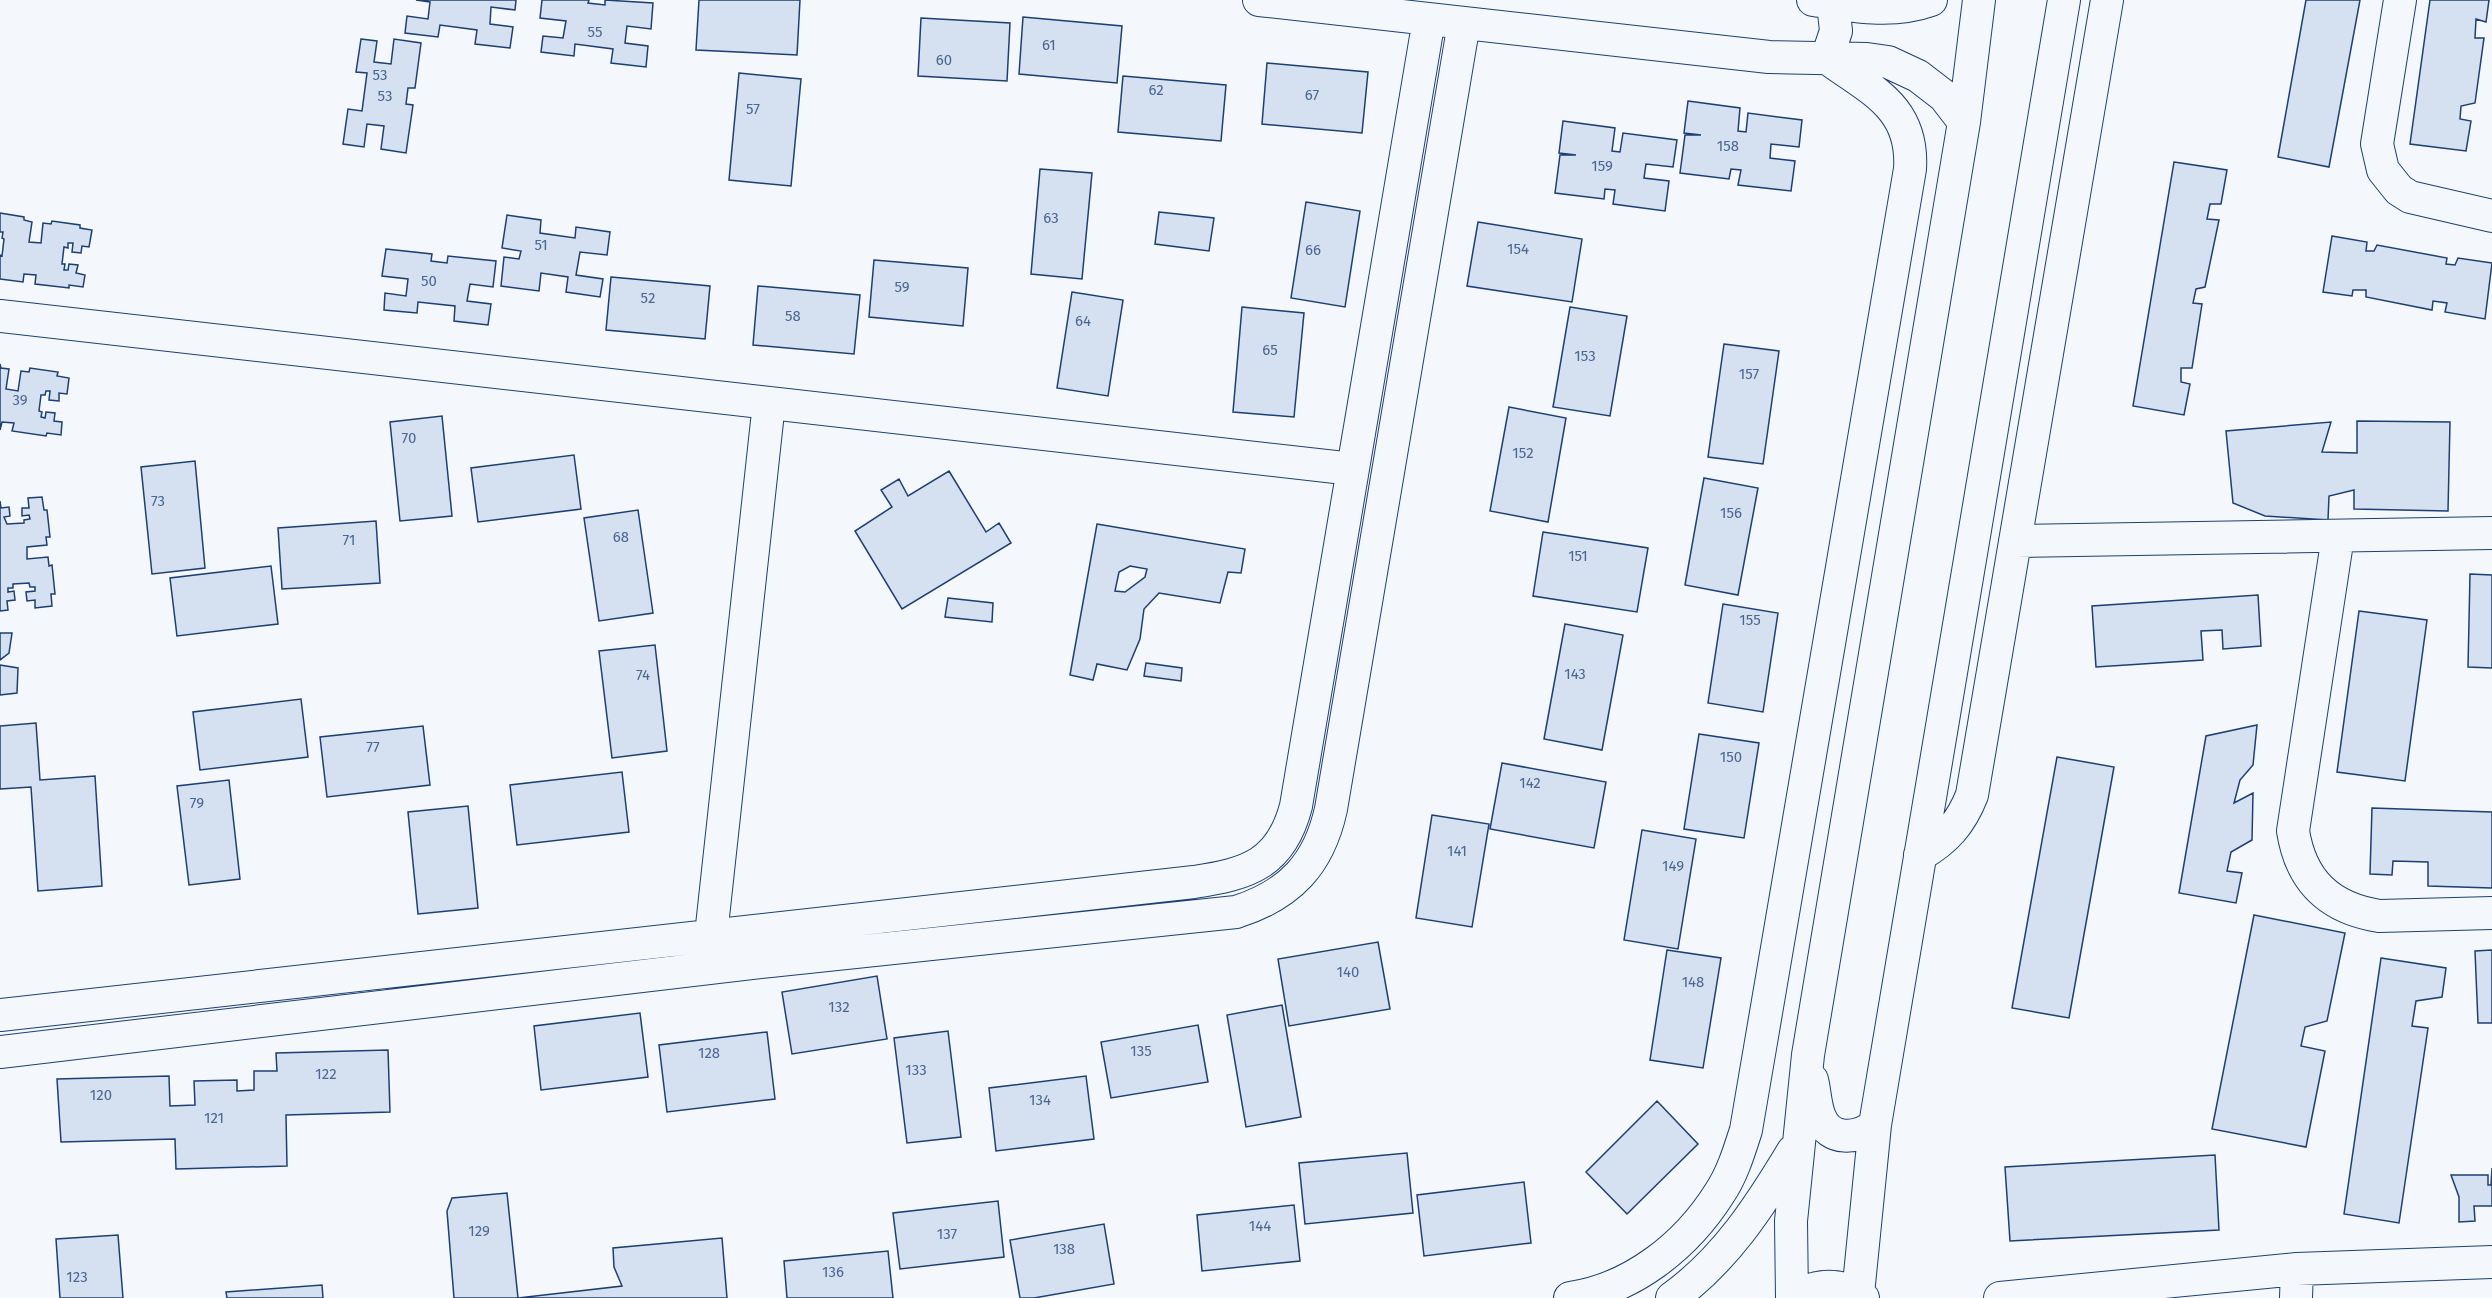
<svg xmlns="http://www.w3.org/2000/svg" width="2492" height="1298" font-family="'Fira Sans',sans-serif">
	<rect width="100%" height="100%" fill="#f4f7fb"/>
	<!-- building -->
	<path fill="#d5e0f0" stroke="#1d3f73" stroke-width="1.5" fill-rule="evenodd" d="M 416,0 L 516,0 L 515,10 L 491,7 L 490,24 L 513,27 L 510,48 L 475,44 L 477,30 L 440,25 L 438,37 L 405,33 L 407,16 L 428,19 L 430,2 Z
		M 542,0 L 589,0 L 588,3 L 605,5 L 605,0 L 653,3 L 651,29 L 627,26 L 625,43 L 648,46 L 646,67 L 611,63 L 613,49 L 575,44 L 574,56 L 541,52 L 543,36 L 563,38 L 566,21 L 540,18 Z
		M 699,0 L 800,0 L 797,55 L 696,50 Z
		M 2306,0 L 2360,0 L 2329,167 L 2278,157 Z
		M 2430,0 L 2489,0 L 2486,22 L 2476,19 L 2475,38 L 2484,38 L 2475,103 L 2461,106 L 2460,119 L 2471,121 L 2466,151 L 2410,144 Z
		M 1023,17 L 1122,26 L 1117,83 L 1019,74 Z
		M 921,18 L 1010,23 L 1007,81 L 918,76 Z
		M 361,39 L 377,41 L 374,62 L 391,64 L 394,39 L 421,43 L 415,88 L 408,88 L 406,104 L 413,105 L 406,153 L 381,149 L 384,126 L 367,124 L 364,147 L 343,144 L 348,109 L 362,111 L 367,73 L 356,72 Z
		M 1267,63 L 1368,72 L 1362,133 L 1262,124 Z
		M 739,73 L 801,79 L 791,186 L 729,180 Z
		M 1123,76 L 1226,85 L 1221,141 L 1118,132 Z
		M 1688,101 L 1740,108 L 1738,131 L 1746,132 L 1748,113 L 1802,120 L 1799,147 L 1771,144 L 1770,158 L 1795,161 L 1791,191 L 1738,185 L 1741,170 L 1731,169 L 1729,179 L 1680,173 L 1685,135 L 1701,135 L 1684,133 Z
		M 1563,121 L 1615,128 L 1612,151 L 1620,152 L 1623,133 L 1677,140 L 1673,167 L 1646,164 L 1644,178 L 1669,181 L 1665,211 L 1613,204 L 1615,190 L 1605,189 L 1604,199 L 1555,193 L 1560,155 L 1576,155 L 1559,153 Z
		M 2174,162 L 2227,170 L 2221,204 L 2210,204 L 2207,219 L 2219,220 L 2205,287 L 2196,289 L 2193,303 L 2202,304 L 2192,368 L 2181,368 L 2181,382 L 2190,384 L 2184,415 L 2133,406 Z
		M 1040,169 L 1092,173 L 1082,279 L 1031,274 Z
		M 1306,202 L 1360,211 L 1345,307 L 1291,298 Z
		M 1159,212 L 1214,218 L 1209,251 L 1155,244 Z
		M 0,213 L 24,217 L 24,220 L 32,222 L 29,242 L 41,243 L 43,223 L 51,224 L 52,221 L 80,225 L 80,228 L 92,230 L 89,247 L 82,246 L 81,253 L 72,252 L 73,243 L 68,243 L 68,248 L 64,247 L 62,264 L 65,264 L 64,270 L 68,270 L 69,264 L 78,265 L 76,273 L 85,275 L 83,287 L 69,285 L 69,288 L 35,284 L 36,275 L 24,274 L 23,282 L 0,279 L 0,255 L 2,256 L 4,239 L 2,238 L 3,232 L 0,232 Z
		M 507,215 L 541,220 L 540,233 L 575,238 L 576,227 L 610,232 L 607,255 L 580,252 L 576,275 L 603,279 L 600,297 L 566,292 L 568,277 L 541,273 L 539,291 L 501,286 L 504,257 L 519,259 L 521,251 L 502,248 Z
		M 1478,222 L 1582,239 L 1572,302 L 1467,286 Z
		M 2332,236 L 2367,242 L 2366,251 L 2374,251 L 2377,245 L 2447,258 L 2446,264 L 2455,265 L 2458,258 L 2492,263 L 2485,319 L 2445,312 L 2447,303 L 2433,301 L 2432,310 L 2366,297 L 2366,290 L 2353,290 L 2352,296 L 2323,292 Z
		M 386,249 L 432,254 L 431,261 L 447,263 L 448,256 L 496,261 L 493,287 L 470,284 L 467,301 L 491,304 L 488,325 L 454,321 L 455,306 L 418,302 L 417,313 L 384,310 L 385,293 L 406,296 L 408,279 L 382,276 Z
		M 874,260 L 968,268 L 963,326 L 869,317 Z
		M 611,277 L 710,286 L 705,339 L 606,330 Z
		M 758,286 L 860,295 L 854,354 L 753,345 Z
		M 1072,292 L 1123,300 L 1108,396 L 1057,388 Z
		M 1242,307 L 1304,313 L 1294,417 L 1233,412 Z
		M 1570,307 L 1627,316 L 1610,416 L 1553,407 Z
		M 1724,344 L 1779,351 L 1763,464 L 1708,457 Z
		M 0,364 L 1,368 L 9,369 L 6,389 L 18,391 L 21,371 L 29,372 L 30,368 L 58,372 L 57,376 L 69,378 L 67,394 L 59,393 L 59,401 L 49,400 L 50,391 L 46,391 L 45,395 L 41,395 L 39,411 L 42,412 L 41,417 L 45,418 L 46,412 L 55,413 L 54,421 L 62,422 L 61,435 L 47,433 L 46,436 L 12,431 L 14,423 L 2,422 L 0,430 Z
		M 1509,407 L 1566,418 L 1548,522 L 1490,511 Z
		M 442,416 L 452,516 L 400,521 L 390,422 Z
		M 2357,421 L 2450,422 L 2448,511 L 2354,509 L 2354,490 L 2329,496 L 2328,520 L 2265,516 L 2233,503 L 2226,431 L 2331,422 L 2322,452 L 2357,453 Z
		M 574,455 L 581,509 L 478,522 L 471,468 Z
		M 195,461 L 205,568 L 152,574 L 141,467 Z
		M 949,471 L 986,532 L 999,523 L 1011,543 L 902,609 L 855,531 L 892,507 L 881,490 L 899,479 L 908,496 Z
		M 1704,478 L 1758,488 L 1738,595 L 1685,585 Z
		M 42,497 L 44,510 L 47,510 L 50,537 L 46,537 L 47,545 L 27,547 L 27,559 L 48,557 L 49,566 L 52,565 L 55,594 L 51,594 L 52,606 L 35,608 L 35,600 L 27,601 L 26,592 L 35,591 L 35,587 L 30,587 L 29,583 L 13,584 L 13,588 L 8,588 L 8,592 L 14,591 L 15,600 L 7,601 L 8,610 L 0,611 L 0,501 L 1,508 L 9,507 L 10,516 L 4,517 L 7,524 L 24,523 L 24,520 L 30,519 L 29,515 L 22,516 L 22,508 L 29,508 L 28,498 Z
		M 638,510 L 653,613 L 599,621 L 584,518 Z
		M 376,521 L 380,583 L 282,589 L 278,528 Z
		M 1097,524 L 1245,549 L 1241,573 L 1228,572 L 1220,603 L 1159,593 L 1144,609 L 1140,639 L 1127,670 L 1097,664 L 1093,680 L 1070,675 ZM 1130,566 L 1147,569 L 1145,577 L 1125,592 L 1115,591 L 1119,572 Z
		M 1543,532 L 1648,548 L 1637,612 L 1533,596 Z
		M 271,566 L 278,624 L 177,636 L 170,578 Z
		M 2470,574 L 2492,575 L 2492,668 L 2468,667 Z
		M 2258,595 L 2261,646 L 2223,649 L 2222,630 L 2201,631 L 2203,660 L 2096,667 L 2092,606 Z
		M 948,598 L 993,603 L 992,622 L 945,617 Z
		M 1723,604 L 1778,613 L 1763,712 L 1708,703 Z
		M 2359,611 L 2427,620 L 2405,781 L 2337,772 Z
		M 1565,624 L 1623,635 L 1602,750 L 1544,739 Z
		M 0,633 L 12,633 L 9,653 L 0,660 Z
		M 655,645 L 667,751 L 612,758 L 599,651 Z
		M 1146,663 L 1182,668 L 1181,681 L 1144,676 Z
		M 0,665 L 18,668 L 17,693 L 0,695 Z
		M 301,699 L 308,757 L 200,770 L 193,712 Z
		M 36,723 L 40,780 L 95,776 L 102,886 L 38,891 L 31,787 L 0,789 L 0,726 Z
		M 2257,725 L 2253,765 L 2240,780 L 2234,803 L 2253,793 L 2252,840 L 2231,852 L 2227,871 L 2242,873 L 2236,903 L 2179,893 L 2206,736 Z
		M 423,726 L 430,785 L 327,797 L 320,737 Z
		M 1699,734 L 1759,743 L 1744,838 L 1684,829 Z
		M 2057,757 L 2114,767 L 2069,1018 L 2012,1008 Z
		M 1502,763 L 1606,782 L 1594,848 L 1490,829 Z
		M 622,772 L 629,832 L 517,845 L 510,785 Z
		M 229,780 L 240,879 L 189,885 L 177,786 Z
		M 468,806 L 478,908 L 418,914 L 408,812 Z
		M 2372,808 L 2492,812 L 2492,888 L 2428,886 L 2428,862 L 2393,861 L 2392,875 L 2370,874 Z
		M 1432,815 L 1489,824 L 1472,927 L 1416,918 Z
		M 1642,830 L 1696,839 L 1678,949 L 1624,940 Z
		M 2254,915 L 2345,933 L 2327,1021 L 2305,1027 L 2301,1046 L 2325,1051 L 2306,1147 L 2212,1129 Z
		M 1378,942 L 1390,1009 L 1289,1026 L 1278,959 Z
		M 1667,950 L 1721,958 L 1703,1068 L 1650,1060 Z
		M 2492,950 L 2492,1023 L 2478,1023 L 2475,951 Z
		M 2381,958 L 2446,968 L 2442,997 L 2416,1001 L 2412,1026 L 2428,1028 L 2399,1223 L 2344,1214 Z
		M 877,976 L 887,1039 L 792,1054 L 782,992 Z
		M 1282,1005 L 1301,1117 L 1246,1127 L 1227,1015 Z
		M 640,1013 L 648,1077 L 541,1090 L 534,1026 Z
		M 1198,1025 L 1208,1082 L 1111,1098 L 1101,1042 Z
		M 948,1031 L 961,1137 L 907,1143 L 894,1038 Z
		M 767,1032 L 775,1099 L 667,1112 L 659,1045 Z
		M 388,1050 L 390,1112 L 286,1115 L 287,1166 L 176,1169 L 175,1139 L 61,1142 L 57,1079 L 169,1076 L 170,1106 L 195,1105 L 194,1081 L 237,1080 L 237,1091 L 254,1090 L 254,1071 L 277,1071 L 276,1053 Z
		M 1086,1076 L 1094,1139 L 996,1151 L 989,1088 Z
		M 1657,1101 L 1698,1144 L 1627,1214 L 1586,1172 Z
		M 1407,1153 L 1413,1213 L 1305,1224 L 1299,1163 Z
		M 2215,1155 L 2219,1230 L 2010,1241 L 2005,1167 Z
		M 2492,1168 L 2492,1206 L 2474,1206 L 2475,1221 L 2459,1222 L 2459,1197 L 2451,1175 L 2488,1175 L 2488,1185 L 2491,1185 Z
		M 1524,1182 L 1531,1243 L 1424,1256 L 1417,1195 Z
		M 507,1193 L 518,1298 L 622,1286 L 614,1267 L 613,1248 L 722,1238 L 727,1298 L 454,1298 L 447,1211 L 452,1198 Z
		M 998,1201 L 1004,1257 L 900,1269 L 893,1213 Z
		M 1294,1205 L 1300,1261 L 1202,1271 L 1197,1215 Z
		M 1104,1224 L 1114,1284 L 1034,1298 L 1020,1298 L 1010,1240 Z
		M 118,1235 L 123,1298 L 60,1298 L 56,1239 Z
		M 888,1251 L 893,1298 L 787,1298 L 784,1261 Z
		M 322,1285 L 323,1298 L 227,1298 L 226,1292 Z"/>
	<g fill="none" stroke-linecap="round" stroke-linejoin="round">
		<defs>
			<path id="minor" d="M 1259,0 L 1769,57 L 1867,59 L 1888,62 L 1918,76 L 1944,96 L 1964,122
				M 1813,0 C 1853,6 1892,14 1931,0
				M 2400,0 L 2377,144 L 2383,170 L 2399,190 L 2410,197 L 2492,216
				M 0,316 L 1353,469
				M 2338,536 L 2293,831 C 2301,881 2329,908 2379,916 L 2492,913
				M 2015,541 L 2492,533
				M 1920,855 C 1946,840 1961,823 1972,795 L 2107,0
				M 711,935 L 769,403
				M 0,1015 L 1194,882 C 1248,874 1281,864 1296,806 L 1429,19
				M 0,1052 L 770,961 L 1236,912 C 1290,895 1319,864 1331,809 L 1464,23
				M 1812,1080 C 1815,1091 1815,1106 1820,1117 C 1829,1142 1858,1139 1875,1125
				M 1858,1294 L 1875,1125 L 2064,0
				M 1570,1298 C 1632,1289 1686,1246 1719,1194 C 1732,1175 1739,1152 1746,1130 L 1910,169 C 1914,107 1871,90 1827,58 L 1836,31 L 1833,3
				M 1672,1298 C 1725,1260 1760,1206 1793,1151
				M 1792,1298 L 1791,1221 L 1808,1055 L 1964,122 L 1979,0
				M 1795,1298 C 1816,1283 1842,1283 1863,1298
				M 2000,1298 L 2297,1269 L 2492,1262
				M 2296,1298 L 2297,1269"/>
		</defs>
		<!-- minor casing -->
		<use href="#minor" stroke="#1d3f73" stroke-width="34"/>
		<!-- minor -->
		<use href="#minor" stroke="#f4f7fb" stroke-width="32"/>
	</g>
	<g text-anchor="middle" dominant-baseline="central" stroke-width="4.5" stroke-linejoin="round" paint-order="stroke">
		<!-- number labels -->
		<g font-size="15" fill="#4b6792">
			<text x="595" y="32">55</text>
			<text x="1049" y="45">61</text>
			<text x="944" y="60">60</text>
			<text x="380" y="75">53</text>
			<text x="1156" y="90">62</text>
			<text x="1312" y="95">67</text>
			<text x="385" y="96">53</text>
			<text x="753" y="109">57</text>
			<text x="1728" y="146">158</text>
			<text x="1602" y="166">159</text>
			<text x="1051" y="218">63</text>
			<text x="541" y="245">51</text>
			<text x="1518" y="249">154</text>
			<text x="1313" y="250">66</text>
			<text x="429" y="281">50</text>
			<text x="902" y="287">59</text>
			<text x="648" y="298">52</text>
			<text x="793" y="316">58</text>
			<text x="1083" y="321">64</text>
			<text x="1270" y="350">65</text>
			<text x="1585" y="356">153</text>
			<text x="1749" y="374">157</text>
			<text x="20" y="400">39</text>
			<text x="409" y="438">70</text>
			<text x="1523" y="453">152</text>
			<text x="158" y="501">73</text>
			<text x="1731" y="513">156</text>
			<text x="621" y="537">68</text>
			<text x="349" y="540">71</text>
			<text x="1578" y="556">151</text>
			<text x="1750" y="620">155</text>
			<text x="1575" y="674">143</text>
			<text x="643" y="675">74</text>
			<text x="373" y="747">77</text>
			<text x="1731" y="757">150</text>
			<text x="1530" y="783">142</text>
			<text x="197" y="803">79</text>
			<text x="1457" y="851">141</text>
			<text x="1673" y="866">149</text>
			<text x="1348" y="972">140</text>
			<text x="1693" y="982">148</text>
			<text x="839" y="1007">132</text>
			<text x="1141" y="1051">135</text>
			<text x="709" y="1053">128</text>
			<text x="916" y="1070">133</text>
			<text x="326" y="1074">122</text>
			<text x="101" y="1095">120</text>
			<text x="1040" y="1100">134</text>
			<text x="214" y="1118">121</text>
			<text x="1260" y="1226">144</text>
			<text x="479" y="1231">129</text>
			<text x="947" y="1234">137</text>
			<text x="1064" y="1249">138</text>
			<text x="833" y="1272">136</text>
			<text x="77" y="1277">123</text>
		</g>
	</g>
</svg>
